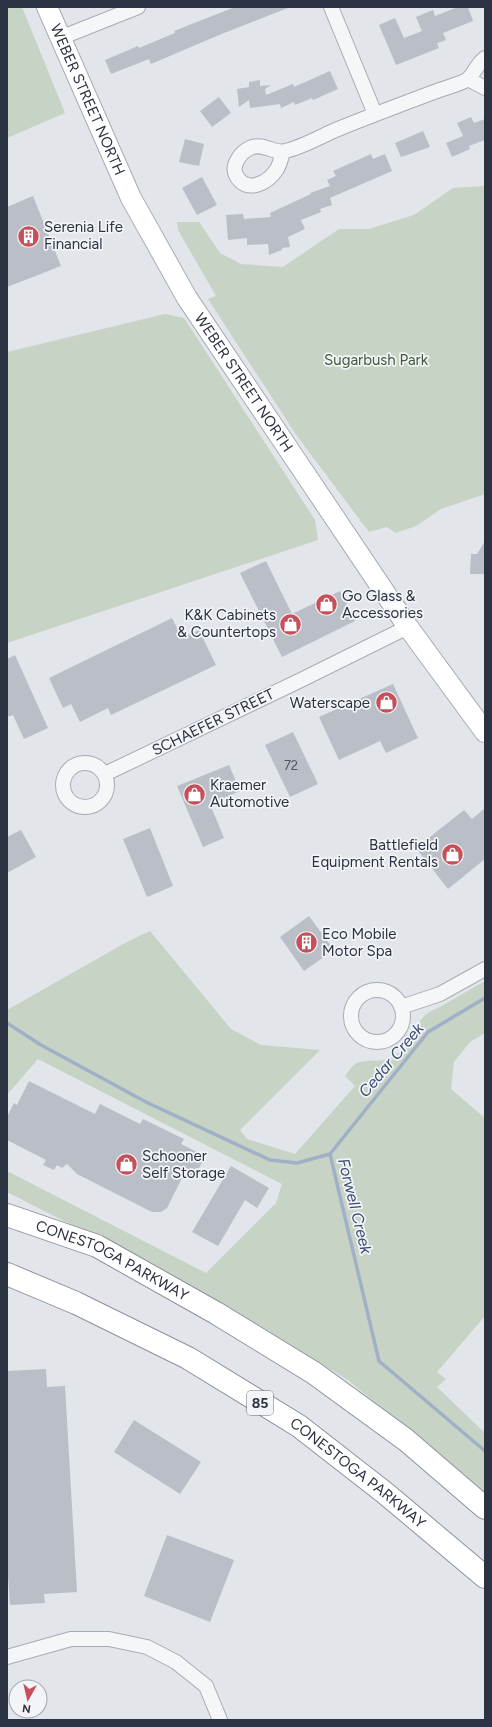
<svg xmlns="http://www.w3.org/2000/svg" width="492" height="1727" font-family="Figtree,sans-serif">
	<rect width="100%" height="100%" fill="#e2e5ea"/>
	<!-- green -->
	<path fill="#c7d3c4" d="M 7,7 L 22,7 L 65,113 L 7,138 Z
		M 485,186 L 485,494 L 441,509 L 416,526 L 396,533 L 387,527 L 369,532 L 297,436 L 208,299 L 216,296 L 178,230 L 177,222 L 199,222 L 220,253 L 241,264 L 283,267 L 339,229 L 369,229 L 414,215 L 453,188 Z
		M 165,314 L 184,318 L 315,520 L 318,540 L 7,643 L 7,352 Z
		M 150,931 L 231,1029 L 261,1045 L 320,1050 L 240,1130 L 247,1139 L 295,1154 L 355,1086 L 345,1076 C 348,1072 351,1067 355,1064 C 368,1057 384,1065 396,1055 C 414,1041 413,1016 438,1008 L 485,981 L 485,1033 L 470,1042 L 454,1062 L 451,1089 L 485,1118 L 485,1316 L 437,1372 L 446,1379 L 437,1387 L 485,1433 L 485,1495 L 348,1380 L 193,1287 L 7,1192 L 7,1171 L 206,1273 L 276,1203 L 282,1184 L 38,1059 L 7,1095 L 7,1010 L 125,943 Z"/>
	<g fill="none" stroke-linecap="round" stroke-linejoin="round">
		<!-- stream -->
		<path stroke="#a0b0c7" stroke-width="3.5" d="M 7,1023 L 41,1045 L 146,1102 L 270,1160 L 297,1163 L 330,1154
			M 330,1154 L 379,1361 L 485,1451
			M 330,1154 L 428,1032 L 485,998"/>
	</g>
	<!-- building -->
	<path fill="#babec6" d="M 235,7 L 288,8 L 219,35 L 151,64 L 149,59 L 111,74 L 105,60 L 138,46 L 139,48 L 175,33 L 174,31 Z
		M 458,7 L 468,7 L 473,21 L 443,33 L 446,40 L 437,43 L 439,48 L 396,65 L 379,25 L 395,18 L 404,38 L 422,31 L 416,17 L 433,10 L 435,16 Z
		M 330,71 L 338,89 L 313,100 L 312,98 L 295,105 L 294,102 L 281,108 L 280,104 L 250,108 L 249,100 L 239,107 L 237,89 L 249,87 L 249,82 L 260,80 L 260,86 L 271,85 L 265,89 L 266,95 L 293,84 L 294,87 Z
		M 219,97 L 231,113 L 212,127 L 200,111 Z
		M 471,117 L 474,123 L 485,119 L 485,140 L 469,146 L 470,149 L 452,157 L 446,143 L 463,136 L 457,123 Z
		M 423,131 L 430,147 L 401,157 L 395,143 Z
		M 185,139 L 204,144 L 199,166 L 179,162 Z
		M 371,154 L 373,159 L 385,154 L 392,171 L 330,198 L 332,205 L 320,209 L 321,212 L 301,220 L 305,229 L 288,237 L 290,247 L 282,248 L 282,250 L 269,255 L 268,244 L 247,245 L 247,238 L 228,240 L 226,215 L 243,214 L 244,219 L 271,217 L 270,213 L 311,194 L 310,193 L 330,186 L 327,180 L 336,176 L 333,171 Z
		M 202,177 L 217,205 L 197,215 L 182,188 Z
		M 33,196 L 61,266 L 7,287 L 7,207 Z
		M 485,541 L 485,574 L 470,574 L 471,554 L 477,554 Z
		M 266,561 L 292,614 L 340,591 L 355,621 L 282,657 L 240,573 Z
		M 172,618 L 182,638 L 199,630 L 216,665 L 111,715 L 108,708 L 80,722 L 71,704 L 63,708 L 49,678 Z
		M 15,655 L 48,728 L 24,739 L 13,715 L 7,717 L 7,659 Z
		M 393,684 L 418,738 L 386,753 L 380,741 L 339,760 L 319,717 Z
		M 293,732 L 318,784 L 290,797 L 265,745 Z
		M 229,765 L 240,791 L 210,804 L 224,838 L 203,847 L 177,786 Z
		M 485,808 L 485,859 L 448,889 L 416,848 L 464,810 L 472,819 Z
		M 150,828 L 173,886 L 147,897 L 123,839 Z
		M 21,830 L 36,857 L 7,873 L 7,837 Z
		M 309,916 L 334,950 L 304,971 L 280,937 Z
		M 29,1081 L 95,1114 L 100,1104 L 140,1124 L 143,1119 L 184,1139 L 181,1144 L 205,1156 L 194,1179 L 184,1174 L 167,1208 L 161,1212 L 152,1212 L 77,1174 L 67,1164 L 62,1168 L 57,1165 L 54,1170 L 43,1165 L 46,1160 L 7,1140 L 7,1117 L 14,1103 L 17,1105 Z
		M 231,1166 L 269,1188 L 257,1208 L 245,1200 L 218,1246 L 192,1232 Z
		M 46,1369 L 47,1387 L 65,1386 L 77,1592 L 44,1594 L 45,1603 L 10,1605 L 7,1560 L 7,1371 Z
		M 134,1420 L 201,1462 L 180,1494 L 114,1452 Z
		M 167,1535 L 234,1560 L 210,1622 L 144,1596 Z"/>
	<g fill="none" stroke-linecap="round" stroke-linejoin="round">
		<defs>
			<path id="minor" d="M 331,7 L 375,114
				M 60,38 L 138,7
				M 468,79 L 485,88
				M 283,152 C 281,158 280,164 277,169 C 268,183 246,195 236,175 C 231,165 241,152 250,148 C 263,142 274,154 285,151 C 303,147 321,136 338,129 C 370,116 402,104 434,92 C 441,89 464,83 468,79 C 475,73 475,66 485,58
				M63 785a22 22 0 1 1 44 0a22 22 0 1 1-44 0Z
				M 105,774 L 303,679 L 408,627
				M351 1016a26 26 0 1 1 52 0a26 26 0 1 1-52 0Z
				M 401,1007 L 440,994 L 485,969
				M 7,1657 L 71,1639 L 109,1639 L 147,1647 L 176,1662 L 206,1686 L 220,1720"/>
			<g id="secondary">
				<path id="s1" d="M 47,7 L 131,198 L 187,298 L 408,627 L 485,732"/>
			</g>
			<g id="motorway">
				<path id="s2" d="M 7,1215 L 97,1246 L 216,1313 L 314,1373 L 406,1440 L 485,1508"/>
				<path id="s3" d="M 7,1274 L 76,1303 L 188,1358 L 299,1426 L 385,1493 L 485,1577"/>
			</g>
		</defs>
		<!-- minor casing -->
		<use href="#minor" stroke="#a7acb4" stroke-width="16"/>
		<!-- secondary casing -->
		<use href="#secondary" stroke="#a7acb4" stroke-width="22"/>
		<!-- motorway casing -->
		<use href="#motorway" stroke="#8b919f" stroke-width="24"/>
		<!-- minor -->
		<use href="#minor" stroke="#f5f6f8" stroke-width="14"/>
		<!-- secondary -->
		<use href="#secondary" stroke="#fff" stroke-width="20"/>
		<!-- motorway -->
		<use href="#motorway" stroke="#fff" stroke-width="22"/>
	</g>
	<!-- icons -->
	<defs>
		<symbol id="building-disc" viewBox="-11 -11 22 22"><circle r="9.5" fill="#c6505a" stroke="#f2f4f7"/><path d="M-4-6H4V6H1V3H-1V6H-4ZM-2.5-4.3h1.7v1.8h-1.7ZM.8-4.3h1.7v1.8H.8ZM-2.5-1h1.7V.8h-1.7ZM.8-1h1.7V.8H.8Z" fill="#fff"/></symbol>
		<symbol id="shop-disc" viewBox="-11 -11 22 22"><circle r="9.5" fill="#c6505a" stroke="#f2f4f7"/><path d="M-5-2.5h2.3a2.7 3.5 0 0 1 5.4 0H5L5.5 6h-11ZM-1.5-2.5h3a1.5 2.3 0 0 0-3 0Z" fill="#fff"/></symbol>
	</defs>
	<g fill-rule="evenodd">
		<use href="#building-disc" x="16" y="224" width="25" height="25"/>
		<use href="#shop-disc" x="314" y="592" width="25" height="25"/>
		<use href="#shop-disc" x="278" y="612" width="25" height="25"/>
		<use href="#shop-disc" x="374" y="690" width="25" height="25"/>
		<use href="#shop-disc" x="182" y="782" width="25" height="25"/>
		<use href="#shop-disc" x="440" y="842" width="25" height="25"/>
		<use href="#building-disc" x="294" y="930" width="25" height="25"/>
		<use href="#shop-disc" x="114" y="1152" width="25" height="25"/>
	</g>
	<g text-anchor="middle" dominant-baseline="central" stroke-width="3.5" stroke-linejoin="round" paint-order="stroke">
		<!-- number labels -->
		<g font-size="13" fill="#4f5562">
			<text x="291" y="765">72</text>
		</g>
		<!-- shield labels -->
		<rect fill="#f2f4f7" stroke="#676c78" stroke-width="1" x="247" y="1391" width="26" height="24" rx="3"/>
		<g font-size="14" font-weight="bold" fill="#2b3241">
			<text x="260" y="1403">85</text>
		</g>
		<!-- street labels -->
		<g font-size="15" fill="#2b3241" stroke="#f2f4f7">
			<text stroke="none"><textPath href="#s1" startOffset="101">WEBER STREET NORTH</textPath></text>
			<text stroke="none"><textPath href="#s1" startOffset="425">WEBER STREET NORTH</textPath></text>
			<text transform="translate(213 722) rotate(-26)">SCHAEFER STREET</text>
			<text stroke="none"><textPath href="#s2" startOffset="115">CONESTOGA PARKWAY</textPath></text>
			<text stroke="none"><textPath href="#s3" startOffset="405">CONESTOGA PARKWAY</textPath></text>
		</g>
		<!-- poi labels -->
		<g font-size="15" fill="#2b3241" stroke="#f2f4f7" text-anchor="start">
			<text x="44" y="227">Serenia Life<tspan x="44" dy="17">Financial</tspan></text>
			<text x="342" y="596">Go Glass &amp;<tspan x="342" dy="17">Accessories</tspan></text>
			<text x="276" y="615" text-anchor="end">K&amp;K Cabinets<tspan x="276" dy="17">&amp; Countertops</tspan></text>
			<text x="370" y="703" text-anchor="end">Waterscape</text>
			<text x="210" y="785">Kraemer<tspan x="210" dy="17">Automotive</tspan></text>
			<text x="438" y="845" text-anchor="end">Battlefield<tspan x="438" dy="17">Equipment Rentals</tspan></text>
			<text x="322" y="934">Eco Mobile<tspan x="322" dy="17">Motor Spa</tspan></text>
			<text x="142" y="1156">Schooner<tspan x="142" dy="17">Self Storage</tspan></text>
		</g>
		<!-- park labels -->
		<g font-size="15" fill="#3e5b3a" stroke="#f2f4f7">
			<text x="376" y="360">Sugarbush Park</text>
		</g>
		<!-- water labels -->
		<g font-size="16" font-style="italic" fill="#384e72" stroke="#f2f4f7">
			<text transform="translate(391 1060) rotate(-50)">Cedar Creek</text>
			<text transform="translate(355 1206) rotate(76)">Forwell Creek</text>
		</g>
	</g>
	<!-- border -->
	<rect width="492" height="1727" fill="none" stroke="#2b3241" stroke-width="16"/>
	<!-- north arrow -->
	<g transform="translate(28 1699) rotate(188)"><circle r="19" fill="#f2f4f7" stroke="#a2a6ae"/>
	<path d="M0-3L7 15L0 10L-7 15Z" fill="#c6505a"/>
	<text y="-6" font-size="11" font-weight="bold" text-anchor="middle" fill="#2b3241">N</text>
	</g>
</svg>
